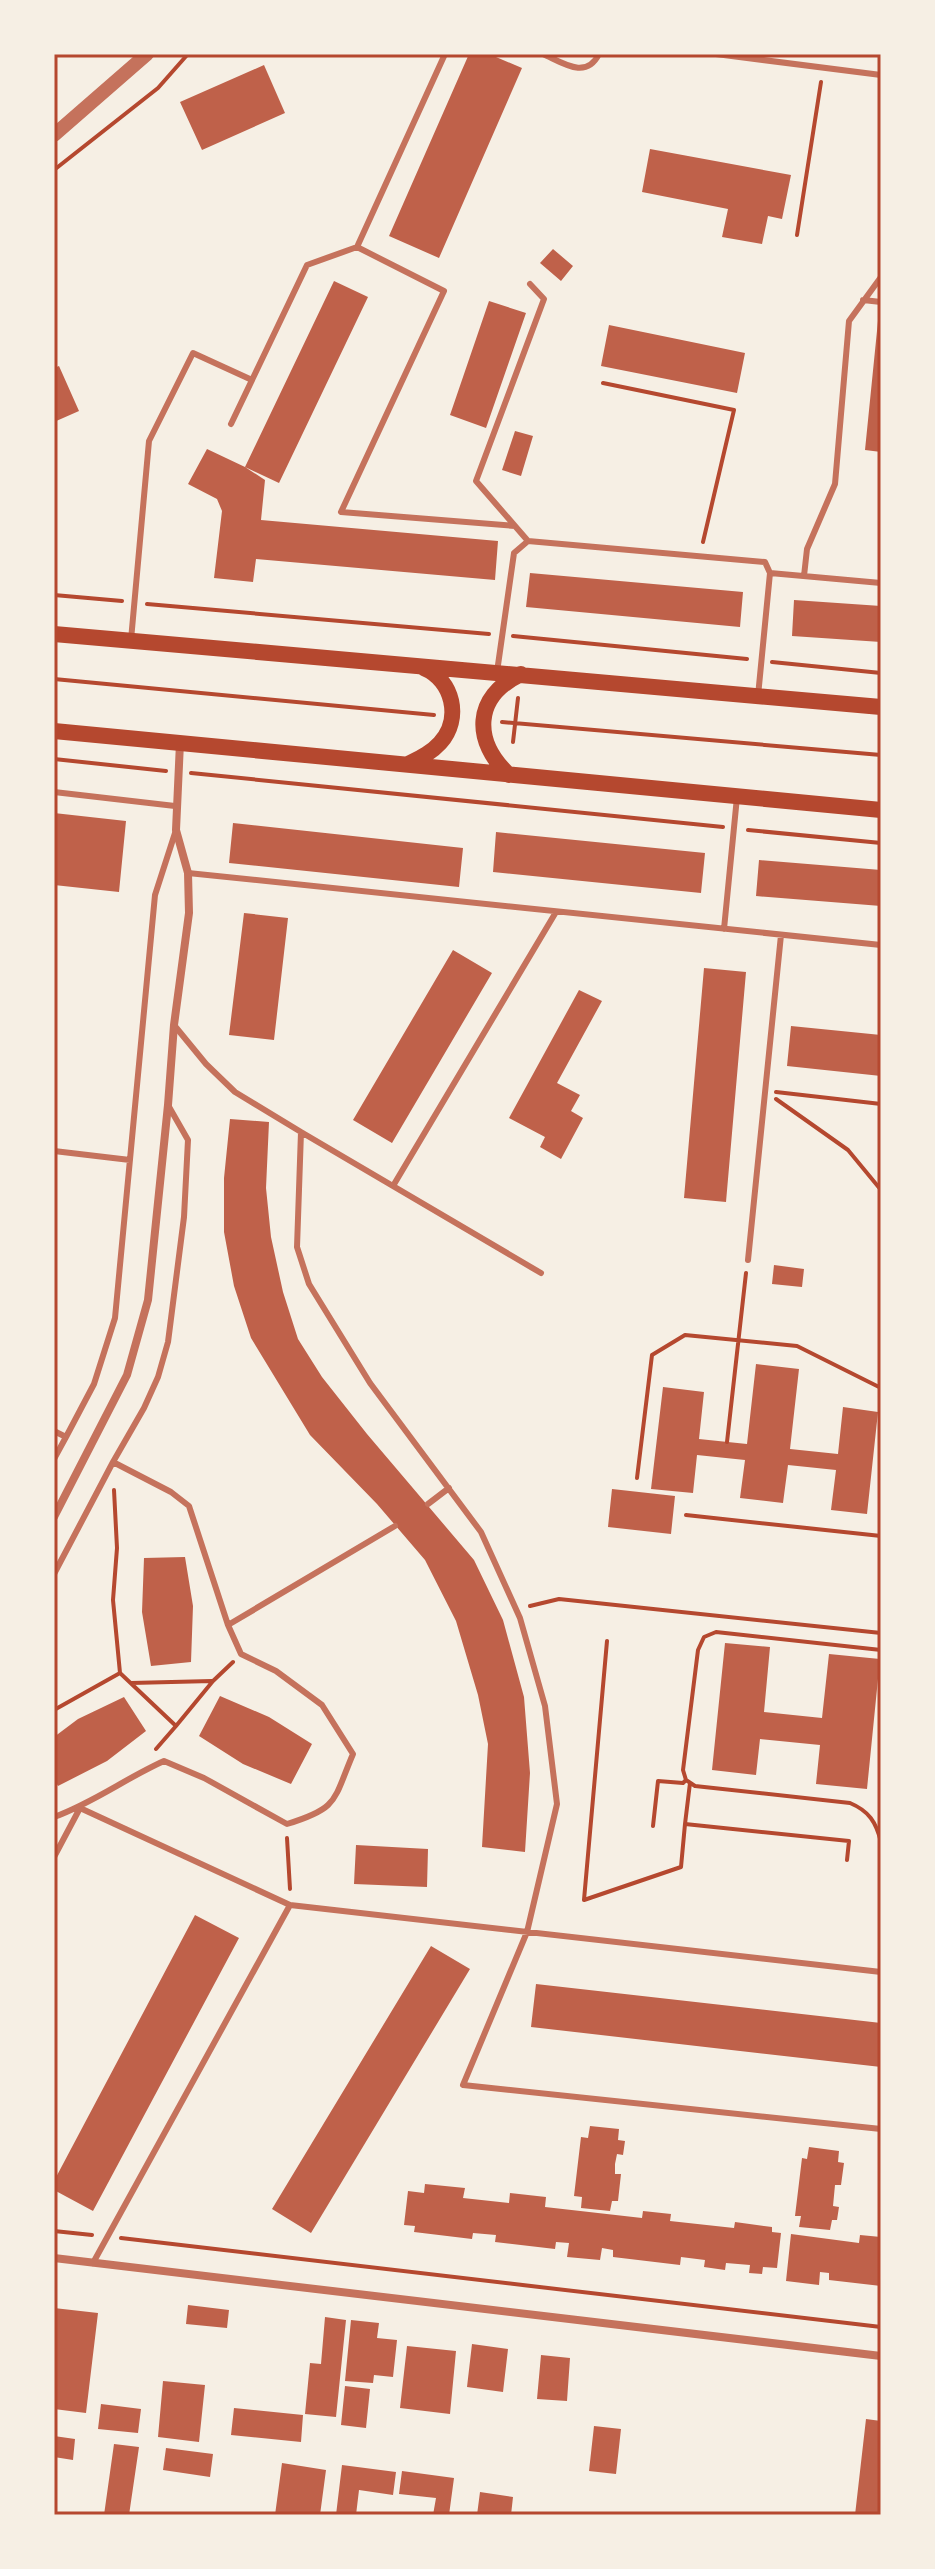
<svg xmlns="http://www.w3.org/2000/svg" width="935" height="2569" font-family="Rubik,sans-serif">
	<rect width="100%" height="100%" fill="#f6efe4"/>
	<!-- building -->
	<path fill="#bf614a" d="M 469,54 L 489,54 L 522,68 L 439,258 L 389,236 Z
		M 264,65 L 285,113 L 202,150 L 180,102 Z
		M 650,149 L 791,175 L 782,219 L 768,216 L 762,244 L 722,237 L 728,209 L 642,192 Z
		M 553,249 L 573,266 L 561,281 L 540,263 Z
		M 334,281 L 368,297 L 279,483 L 245,467 L 265,480 L 261,520 L 498,541 L 495,580 L 256,559 L 253,582 L 214,578 L 222,511 L 217,499 L 188,484 L 207,449 L 245,467 Z
		M 489,301 L 526,313 L 486,428 L 450,415 Z
		M 879,311 L 881,311 L 881,452 L 865,450 Z
		M 609,325 L 745,353 L 737,393 L 601,366 Z
		M 59,366 L 79,411 L 54,422 L 54,368 Z
		M 515,431 L 533,436 L 521,476 L 502,470 Z
		M 530,573 L 743,592 L 740,627 L 526,607 Z
		M 794,600 L 881,606 L 881,642 L 792,636 Z
		M 54,813 L 126,821 L 119,892 L 54,885 Z
		M 233,823 L 463,848 L 459,887 L 229,863 Z
		M 496,832 L 705,853 L 701,893 L 493,872 Z
		M 759,860 L 881,870 L 881,906 L 756,896 Z
		M 244,913 L 288,918 L 274,1040 L 229,1035 Z
		M 453,950 L 492,973 L 392,1143 L 353,1120 Z
		M 704,968 L 746,972 L 726,1202 L 684,1198 Z
		M 579,990 L 602,1001 L 557,1083 L 580,1095 L 571,1111 L 583,1118 L 561,1159 L 540,1147 L 545,1137 L 509,1118 Z
		M 791,1026 L 881,1035 L 881,1076 L 787,1066 Z
		M 230,1119 L 269,1122 L 266,1188 L 271,1237 L 283,1292 L 298,1339 L 322,1377 L 367,1434 L 474,1560 L 503,1620 L 524,1697 L 530,1773 L 525,1852 L 482,1847 L 488,1744 L 478,1695 L 456,1621 L 425,1560 L 377,1504 L 310,1435 L 251,1338 L 234,1286 L 224,1232 L 224,1178 Z
		M 774,1265 L 804,1269 L 802,1287 L 772,1284 Z
		M 756,1364 L 799,1369 L 790,1449 L 838,1454 L 843,1407 L 878,1412 L 867,1514 L 831,1510 L 836,1470 L 788,1465 L 783,1503 L 740,1498 L 745,1460 L 697,1455 L 693,1493 L 651,1489 L 663,1387 L 704,1392 L 699,1439 L 747,1444 Z
		M 612,1489 L 675,1496 L 671,1534 L 608,1527 Z
		M 185,1557 L 193,1606 L 191,1662 L 151,1666 L 142,1612 L 144,1558 Z
		M 725,1643 L 770,1647 L 764,1712 L 822,1718 L 829,1654 L 880,1659 L 867,1789 L 816,1784 L 820,1745 L 760,1739 L 756,1775 L 712,1770 Z
		M 220,1696 L 269,1717 L 312,1744 L 291,1784 L 243,1764 L 199,1736 Z
		M 124,1697 L 146,1731 L 107,1761 L 58,1786 L 54,1779 L 54,1737 L 78,1719 Z
		M 356,1845 L 428,1849 L 427,1887 L 354,1884 Z
		M 195,1915 L 239,1938 L 93,2211 L 54,2190 L 54,2181 Z
		M 431,1946 L 470,1969 L 311,2233 L 272,2209 Z
		M 536,1984 L 881,2023 L 881,2067 L 531,2027 Z
		M 590,2126 L 619,2129 L 618,2140 L 625,2141 L 623,2155 L 617,2154 L 615,2164 L 615,2174 L 621,2174 L 618,2201 L 612,2201 L 610,2211 L 581,2208 L 582,2197 L 574,2196 L 581,2137 L 588,2138 Z
		M 809,2147 L 839,2151 L 838,2162 L 844,2163 L 841,2185 L 835,2185 L 833,2206 L 839,2207 L 837,2220 L 832,2220 L 830,2230 L 799,2227 L 801,2216 L 795,2216 L 802,2158 L 807,2159 Z
		M 425,2184 L 465,2188 L 463,2198 L 509,2203 L 510,2193 L 546,2197 L 545,2207 L 642,2218 L 643,2211 L 671,2214 L 670,2221 L 734,2228 L 735,2222 L 772,2227 L 772,2232 L 781,2233 L 777,2268 L 763,2267 L 762,2274 L 749,2273 L 750,2265 L 726,2263 L 725,2270 L 704,2267 L 705,2260 L 681,2257 L 680,2265 L 613,2257 L 613,2250 L 602,2248 L 600,2260 L 567,2257 L 569,2243 L 556,2242 L 555,2249 L 495,2242 L 496,2235 L 473,2233 L 472,2239 L 414,2232 L 415,2226 L 404,2225 L 408,2191 L 424,2193 Z
		M 791,2234 L 859,2243 L 860,2235 L 881,2237 L 881,2286 L 829,2280 L 829,2273 L 820,2272 L 819,2285 L 786,2281 Z
		M 188,2305 L 229,2310 L 227,2328 L 186,2324 Z
		M 54,2308 L 98,2313 L 86,2413 L 54,2409 Z
		M 325,2317 L 346,2320 L 336,2417 L 305,2414 L 310,2363 L 321,2364 Z
		M 351,2320 L 379,2323 L 377,2338 L 397,2340 L 393,2377 L 374,2375 L 373,2383 L 345,2381 Z
		M 472,2344 L 508,2349 L 503,2392 L 467,2387 Z
		M 407,2346 L 456,2351 L 450,2414 L 400,2408 Z
		M 541,2355 L 570,2358 L 567,2401 L 537,2399 Z
		M 163,2381 L 205,2385 L 199,2442 L 158,2437 Z
		M 345,2386 L 370,2389 L 366,2428 L 341,2425 Z
		M 101,2404 L 141,2409 L 138,2433 L 98,2429 Z
		M 234,2408 L 303,2415 L 301,2442 L 231,2435 Z
		M 866,2419 L 881,2421 L 881,2515 L 855,2515 Z
		M 594,2426 L 621,2429 L 616,2474 L 589,2471 Z
		M 54,2436 L 75,2439 L 73,2460 L 54,2457 Z
		M 114,2444 L 139,2447 L 129,2515 L 104,2515 Z
		M 166,2448 L 213,2454 L 210,2477 L 163,2470 Z
		M 282,2463 L 326,2470 L 320,2515 L 275,2515 Z
		M 342,2465 L 396,2472 L 393,2495 L 359,2490 L 356,2515 L 336,2515 Z
		M 402,2471 L 454,2478 L 449,2515 L 433,2515 L 436,2498 L 399,2494 Z
		M 480,2492 L 513,2497 L 511,2515 L 477,2515 Z"/>
	<g fill="none" stroke-linecap="round" stroke-linejoin="round">
		<!-- path -->
		<path stroke="#b5482f" stroke-width="4" d="M 54,170 L 158,88 L 188,54
			M 797,235 L 821,82
			M 603,383 L 734,410 L 703,542
			M 54,595 L 122,601
			M 147,604 L 489,634
			M 513,636 L 747,659
			M 772,662 L 881,673
			M 54,679 L 434,715
			M 502,722 L 881,755
			M 513,742 L 518,698
			M 54,759 L 166,771
			M 191,773 L 723,827
			M 748,830 L 881,843
			M 776,1092 L 881,1104
			M 776,1099 L 848,1150 L 881,1190
			M 727,1442 L 746,1273
			M 637,1478 L 652,1355 L 685,1335 L 797,1346 L 881,1388
			M 114,1490 L 117,1548 L 113,1600 L 120,1673 L 176,1726 L 156,1749
			M 686,1515 L 881,1536
			M 530,1606 L 559,1599 L 881,1633
			M 607,1641 L 584,1900 L 681,1867 L 685,1824 L 849,1841 L 847,1860
			M 881,1650 L 716,1632 L 704,1637 L 698,1650 L 683,1770 L 686,1780 L 695,1786 L 850,1803 C 869,1811 876,1822 881,1842
			M 131,1683 L 212,1681
			M 54,1710 L 120,1673
			M 176,1726 L 213,1681 L 233,1662
			M 685,1824 L 690,1783
			M 653,1826 L 658,1781 L 683,1783 L 686,1780
			M 287,1838 L 290,1889
			M 54,2231 L 92,2235
			M 121,2238 L 881,2327"/>
		<!-- service -->
		<path stroke="#c5725c" stroke-width="6" d="M 543,54 C 563,63 586,80 599,54
			M 716,54 L 881,75
			M 357,247 L 444,291 L 341,512 L 515,526 L 528,541 L 765,562 L 770,573 L 758,696
			M 863,300 L 881,302
			M 231,424 L 307,265 L 357,247 L 445,54
			M 515,526 L 476,481 L 544,299 L 530,284
			M 770,573 L 881,583
			M 804,576 L 807,549 L 835,484 L 849,321 L 881,277
			M 131,640 L 149,441 L 193,353 L 252,380
			M 497,672 L 514,553 L 528,541
			M 54,792 L 175,806
			M 188,873 L 881,945
			M 724,929 L 737,797
			M 174,1025 L 206,1064 L 235,1092 L 301,1132 L 297,1247 L 309,1284 L 370,1383 L 481,1532 L 520,1618 L 545,1706 L 557,1804 L 527,1932 L 463,2085 L 881,2129
			M 168,1105 L 188,1140 L 184,1217 L 168,1342 L 158,1377 L 144,1408 L 113,1462 L 171,1492 L 189,1506 L 228,1625 L 395,1526
			M 301,1132 L 541,1273
			M 54,1151 L 130,1160
			M 393,1186 L 556,912
			M 748,1260 L 781,935
			M 54,1431 L 66,1437 L 94,1384 L 115,1318 L 155,895 L 176,830
			M 54,1459 L 66,1437
			M 428,1504 L 449,1488
			M 54,1574 L 113,1462
			M 54,1817 C 93,1803 126,1778 164,1761 L 204,1778 L 287,1824 C 339,1808 333,1801 353,1754 L 322,1705 L 276,1671 L 241,1654 L 228,1625
			M 54,1857 L 80,1808 L 290,1905
			M 93,2263 L 290,1905 L 881,1972"/>
		<!-- minor -->
		<path stroke="#c5725c" stroke-width="8" d="M 54,1517 L 127,1375 L 148,1300 L 168,1105 L 174,1025 L 189,913 L 188,873 L 176,830 L 180,743
			M 54,2258 L 881,2356"/>
		<!-- tertiary -->
		<path stroke="#c5725c" stroke-width="14" d="M 54,135 L 147,54"/>
		<!-- secondary -->
		<path stroke="#b5482f" stroke-width="16" d="M 54,634 L 881,707
			M 54,731 L 881,810
			M 408,764 C 420,758 431,753 440,743 C 462,719 453,680 424,668
			M 509,775 C 473,741 473,697 521,674"/>
	</g>
	<!-- border -->
	<rect width="935" height="2569" fill="none" stroke="#f6efe4" stroke-width="112"/>
	<rect x="56" y="56" width="823" height="2457" fill="none" stroke="#b5482f" stroke-width="3"/>
</svg>
